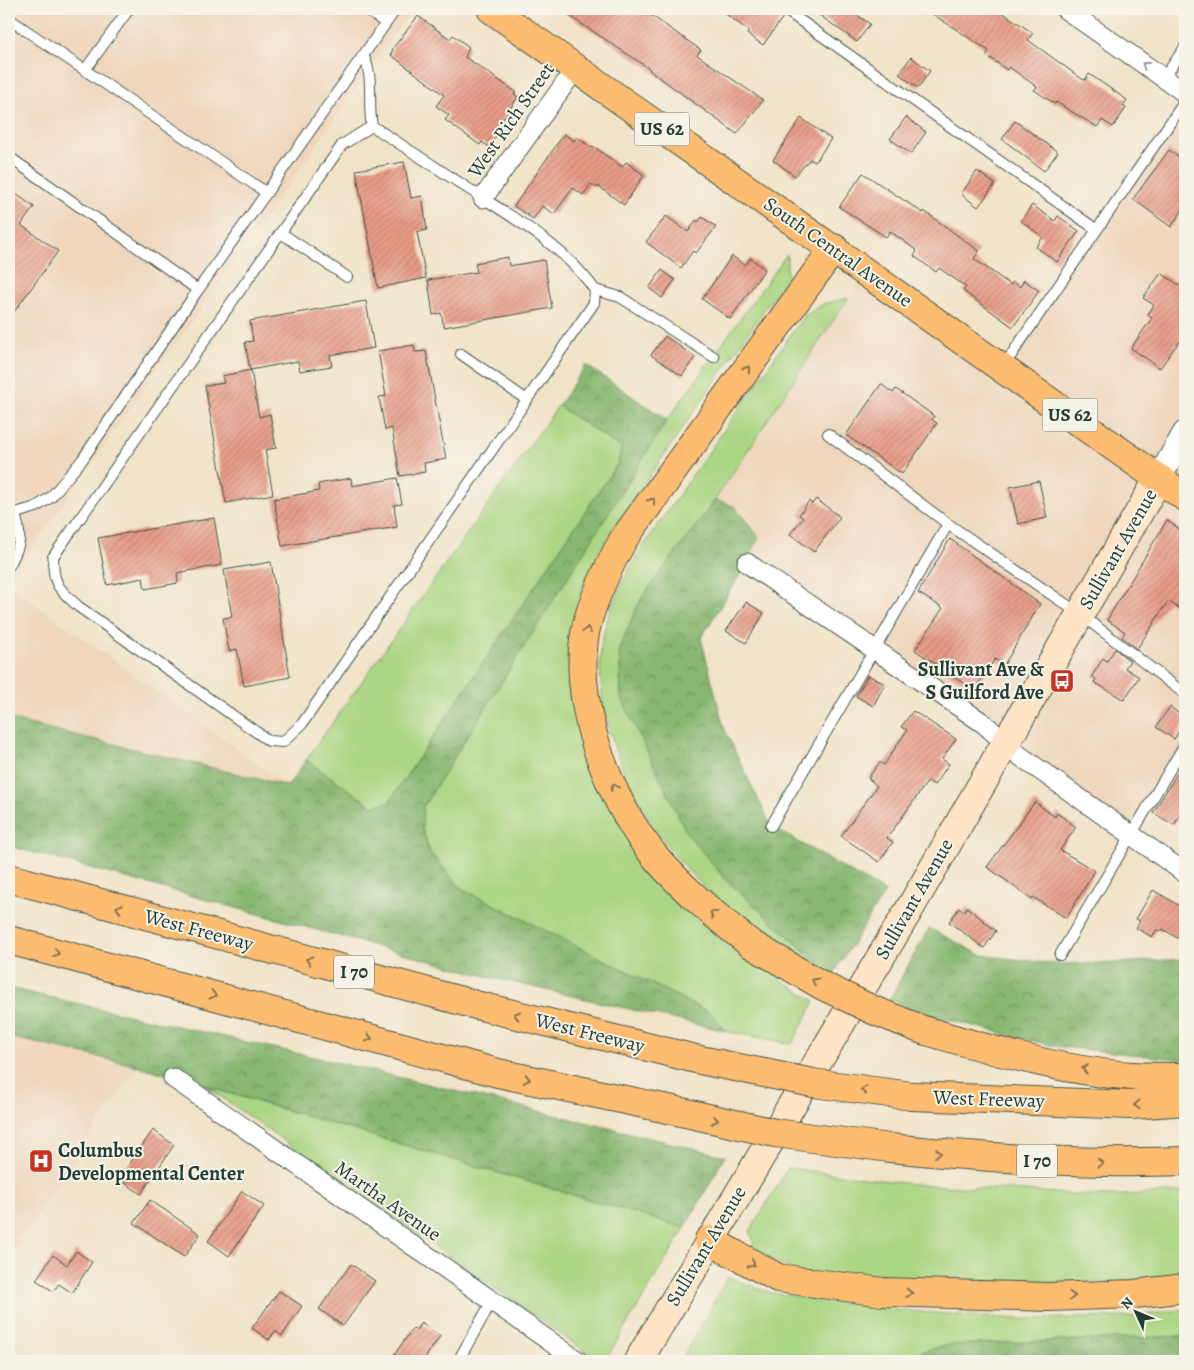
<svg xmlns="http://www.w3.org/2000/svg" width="1194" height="1370" font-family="Alegreya,serif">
	<defs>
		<pattern id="forest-crowns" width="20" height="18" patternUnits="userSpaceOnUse" patternTransform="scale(1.25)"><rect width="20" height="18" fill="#88b771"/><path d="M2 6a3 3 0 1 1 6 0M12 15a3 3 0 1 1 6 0" fill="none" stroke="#6f965e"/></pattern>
		<pattern id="building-hatch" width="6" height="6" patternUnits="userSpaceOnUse" patternTransform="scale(1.25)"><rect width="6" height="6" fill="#e99b87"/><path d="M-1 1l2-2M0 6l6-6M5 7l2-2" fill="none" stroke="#bc806f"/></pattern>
	</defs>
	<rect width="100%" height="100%" fill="#f7f3e8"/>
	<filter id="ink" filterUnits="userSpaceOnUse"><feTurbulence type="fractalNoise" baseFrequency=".02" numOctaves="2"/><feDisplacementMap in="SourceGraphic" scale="10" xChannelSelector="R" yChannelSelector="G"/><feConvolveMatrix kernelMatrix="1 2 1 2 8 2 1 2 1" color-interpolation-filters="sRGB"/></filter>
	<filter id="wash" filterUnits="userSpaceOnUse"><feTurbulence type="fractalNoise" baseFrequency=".0096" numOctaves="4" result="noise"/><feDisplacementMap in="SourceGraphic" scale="20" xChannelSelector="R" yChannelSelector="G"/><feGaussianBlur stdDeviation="1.12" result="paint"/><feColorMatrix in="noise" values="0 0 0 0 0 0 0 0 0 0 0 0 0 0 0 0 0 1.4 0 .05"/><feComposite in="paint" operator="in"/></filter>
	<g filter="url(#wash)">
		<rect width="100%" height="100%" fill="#f1e3c8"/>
		<!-- built -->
		<path fill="#efd6bc" d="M 9,9 L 412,9 L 9,581 Z
			M 1185,47 L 1185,93 L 1164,78 Z
			M 1185,101 L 1185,744 L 1131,834 L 747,563 L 734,506 L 715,500 L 848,298 L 867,272 L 1003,368 Z
			M 9,585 L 288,786 L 9,719 Z
			M 9,1037 L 138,1066 L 9,1256 Z"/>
		<!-- green -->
		<path fill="#abd683" stroke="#658a5c" d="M 787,254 L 787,277 L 606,539 L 583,585 L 570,641 L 571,690 L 637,853 L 673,896 L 711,932 L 754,963 L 815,1001 L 792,1044 L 725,1031 L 712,1014 L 461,888 L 430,852 L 422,828 L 423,807 L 667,420 Z
			M 848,298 L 715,500 L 641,599 L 619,648 L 621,697 L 724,878 L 832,976 C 787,950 741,924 704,887 C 643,828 593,734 601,647 C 605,615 622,583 637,555 L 803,317 L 823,304 Z
			M 558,406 L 622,448 L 618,463 L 389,802 L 372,806 L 306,760 Z
			M 207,1087 L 685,1228 L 605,1361 L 599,1361 Z
			M 788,1168 L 913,1184 L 1105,1196 L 1185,1192 L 1185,1273 L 1120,1282 L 996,1283 L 828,1277 L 798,1273 L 750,1247 L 754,1243 L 750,1231 Z
			M 728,1277 L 769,1292 L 816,1300 L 895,1310 L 1015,1319 L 1131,1317 L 1185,1309 L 1185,1336 L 950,1345 L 880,1361 L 681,1361 Z"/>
		<!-- forest -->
		<path fill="url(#forest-crowns)" stroke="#547a52" d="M 586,365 L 667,420 L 423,807 L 422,828 L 429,852 L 461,888 L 712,1014 L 725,1031 L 489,977 L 9,846 L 9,719 L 288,786 L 306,760 L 372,806 L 389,802 L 618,463 L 621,448 L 558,406 Z
			M 715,500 L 734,506 L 759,537 L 747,563 L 701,638 L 724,728 L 771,826 L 885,892 L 832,976 L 724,878 L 686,832 L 621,697 L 619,648 L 641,599 Z
			M 929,928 L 981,955 L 1056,964 L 1116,963 L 1185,959 L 1185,1060 L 1053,1046 L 938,1017 L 889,1000 Z
			M 9,988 L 340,1063 L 725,1156 L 685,1228 L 138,1066 L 9,1037 Z
			M 1185,1336 L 1185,1361 L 880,1361 L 950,1345 Z"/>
		<g id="blocks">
			<!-- building -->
			<path fill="url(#building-hatch)" d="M 559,9 L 642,9 L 701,50 L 697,55 L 763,100 L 737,134 L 649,70 L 650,69 Z
				M 719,9 L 777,9 L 783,17 L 763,45 L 747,34 L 749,31 Z
				M 811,9 L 848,9 L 870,24 L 857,42 Z
				M 925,9 L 997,9 L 1033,33 L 1028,40 L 1082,79 L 1085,80 L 1089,74 L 1127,100 L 1123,106 L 1126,108 L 1113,127 L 1102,120 L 1097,127 L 1056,102 L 1055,104 L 1034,90 L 1037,87 L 1009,67 L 1007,70 L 986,55 L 989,51 Z
				M 418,16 L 450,39 L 453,35 L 469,47 L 465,57 L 516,92 L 514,94 L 518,97 L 495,130 L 498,133 L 489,147 L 482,142 L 480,145 L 445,120 L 449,115 L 436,106 L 444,95 L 391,55 L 393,48 Z
				M 911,57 L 930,71 L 918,88 L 899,74 Z
				M 906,117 L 926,132 L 911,154 L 890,139 Z
				M 801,118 L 831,139 L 815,162 L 810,159 L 795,176 L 773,160 Z
				M 1015,121 L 1058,152 L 1044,171 L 1002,139 Z
				M 564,134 L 574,141 L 577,137 L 592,148 L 593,146 L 622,167 L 626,162 L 644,175 L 624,205 L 598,186 L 597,188 L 591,184 L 583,195 L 573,188 L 554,214 L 542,206 L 533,219 L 514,206 Z
				M 1169,150 L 1185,162 L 1185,206 L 1171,227 L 1133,199 Z
				M 404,162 L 411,198 L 422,196 L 427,230 L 417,232 L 426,278 L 378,288 L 356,170 Z
				M 977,171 L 995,184 L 978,207 L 961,194 Z
				M 863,173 L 923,213 L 924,211 L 979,251 L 974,259 L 1011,285 L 1013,282 L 1020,287 L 1024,280 L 1039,291 L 1013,327 L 963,291 L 966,287 L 939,268 L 936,272 L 914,256 L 917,251 L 890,231 L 886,237 L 839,207 Z
				M 9,189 L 34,207 L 21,225 L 58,251 L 9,319 Z
				M 1032,205 L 1055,221 L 1058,216 L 1079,231 L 1057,262 L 1036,247 L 1043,237 L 1021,221 Z
				M 666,216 L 688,232 L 696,220 L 698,222 L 702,217 L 716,227 L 696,253 L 693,251 L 681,268 L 646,242 Z
				M 732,256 L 745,265 L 750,258 L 765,269 L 730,319 L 702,299 Z
				M 508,257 L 509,266 L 544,260 L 552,308 L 444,327 L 441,313 L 433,315 L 428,280 L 477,272 L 475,263 Z
				M 662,270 L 675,280 L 662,298 L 649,288 Z
				M 1161,273 L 1185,289 L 1185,346 L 1179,342 L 1160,368 L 1131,348 L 1152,318 L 1147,315 L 1154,305 L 1143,298 Z
				M 366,301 L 374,348 L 330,355 L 332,366 L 300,371 L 298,361 L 250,370 L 245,342 L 253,341 L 250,321 Z
				M 665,336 L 695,357 L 682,376 L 651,355 Z
				M 414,345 L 415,352 L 426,351 L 446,459 L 424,463 L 425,472 L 400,476 L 392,428 L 385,430 L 379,397 L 386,396 L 378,351 Z
				M 251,370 L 259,417 L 270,414 L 276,448 L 265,450 L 273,494 L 226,503 L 205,386 L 224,383 L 222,376 Z
				M 881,384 L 893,393 L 896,389 L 934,416 L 932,420 L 937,423 L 902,474 L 846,435 Z
				M 351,478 L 352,486 L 397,478 L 402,504 L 394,505 L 397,527 L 282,546 L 274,499 L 319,491 L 318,484 Z
				M 1039,481 L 1047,518 L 1018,524 L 1010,487 Z
				M 816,499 L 840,517 L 814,552 L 790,534 L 803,518 L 799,515 L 809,501 L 812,504 Z
				M 214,518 L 222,565 L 177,573 L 178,583 L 145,589 L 143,578 L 107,585 L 98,538 Z
				M 1167,520 L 1185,533 L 1185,612 L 1168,601 L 1137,649 L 1122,637 L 1125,632 L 1107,620 Z
				M 950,539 L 1040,604 L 1004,665 L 995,659 L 974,690 L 915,650 L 943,608 L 918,593 Z
				M 271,562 L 290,677 L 244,686 L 237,649 L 229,651 L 223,618 L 232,617 L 224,570 Z
				M 746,602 L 764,613 L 746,643 L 726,631 Z
				M 1115,649 L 1130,661 L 1125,668 L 1139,677 L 1124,700 L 1094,682 L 1096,679 L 1092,676 L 1103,658 L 1107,661 Z
				M 868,675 L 885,684 L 873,706 L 856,696 Z
				M 1170,707 L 1185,718 L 1185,722 L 1174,739 L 1156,727 Z
				M 913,711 L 956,739 L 942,759 L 949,764 L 934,785 L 928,781 L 887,838 L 893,842 L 879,862 L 841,836 L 877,786 L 868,778 L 880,762 L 884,765 L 907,730 L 901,727 Z
				M 1185,760 L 1185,806 L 1174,825 L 1153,813 Z
				M 1035,802 L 1055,817 L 1057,813 L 1076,827 L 1060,850 L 1095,871 L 1066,918 L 1033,897 L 1032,899 L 987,867 Z
				M 1153,890 L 1185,909 L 1185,943 L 1163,929 L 1161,932 L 1157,929 L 1152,937 L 1136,928 L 1140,921 L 1136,919 Z
				M 967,907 L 996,931 L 984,948 L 949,922 L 959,908 L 964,912 Z
				M 153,1130 L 174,1145 L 141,1194 L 119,1179 Z
				M 242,1191 L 264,1206 L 229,1256 L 208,1241 Z
				M 150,1200 L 200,1234 L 184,1257 L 134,1223 Z
				M 76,1251 L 92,1262 L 72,1293 L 59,1284 L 53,1291 L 36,1280 L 53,1255 L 67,1265 Z
				M 351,1264 L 375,1281 L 343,1326 L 319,1309 Z
				M 279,1291 L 302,1306 L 282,1336 L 275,1331 L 269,1340 L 252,1328 Z
				M 421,1323 L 440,1336 L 423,1361 L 390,1361 L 413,1328 L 416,1330 Z"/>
		</g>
	</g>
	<g filter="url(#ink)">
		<use href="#blocks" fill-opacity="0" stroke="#3e564a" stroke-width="1"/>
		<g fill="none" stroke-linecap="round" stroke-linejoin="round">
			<defs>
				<path id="service" d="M 365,9 L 386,23 L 396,9
					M 784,9 L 1097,230
					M 9,19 L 267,193
					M 363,55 C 375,78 367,102 372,126
					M 85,70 L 129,9
					M 1164,78 L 1185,47
					M 372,126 C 408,149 443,172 478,195 C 519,221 566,249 595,290 L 594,303 L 302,724 L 283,742 L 269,741 L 79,607 C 59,589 53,586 53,557 L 342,145 Z
					M 9,157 L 198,290 L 386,23
					M 281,233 L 347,277
					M 595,290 L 620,297 L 714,357
					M 461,354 L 527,400
					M 1003,367 L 1185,101
					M 828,434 L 948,524 L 1080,614 L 1185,694
					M 9,515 L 36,507 L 51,497 L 82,460 L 198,290
					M 9,566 C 21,544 22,538 15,514
					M 771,826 L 948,524
					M 1060,955 L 1185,744
					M 458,1361 L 492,1301"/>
				<path id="minor" d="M 1065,9 L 1185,93
					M 483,198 L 576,68
					M 747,563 L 983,723 L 1020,756 L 1185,873
					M 173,1078 L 578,1361"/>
				<path id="tertiary" d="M 1159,478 L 1185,433"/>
				<path id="secondary" d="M 638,1361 L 909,910 L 1159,478"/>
				<path id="primary" d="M 491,9 L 1185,497"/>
				<path id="motorway" d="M 9,878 L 476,1005 L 700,1060
					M 9,940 L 498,1073 L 668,1109
					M 751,944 C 718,918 686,892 658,860 C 609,804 567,695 588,620 C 596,592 609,566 623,540 L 834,248
					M 923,1030 C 991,1050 1061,1071 1132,1076 C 1149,1077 1167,1077 1185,1077
					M 912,1096 L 1131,1105 L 1185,1101
					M 890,1148 C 988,1158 1086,1165 1185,1161
					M 709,1240 L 778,1278 L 883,1292 L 1049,1297 L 1134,1294 L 1185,1288"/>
			</defs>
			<!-- service casing -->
			<use href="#service" stroke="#3e564a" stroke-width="12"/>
			<!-- minor casing -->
			<use href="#minor" stroke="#3e564a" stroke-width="21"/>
			<!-- tertiary casing -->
			<use href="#tertiary" stroke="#3e564a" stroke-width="26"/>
			<!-- secondary casing -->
			<use href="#secondary" stroke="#3e564a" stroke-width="30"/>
			<!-- primary casing -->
			<use href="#primary" stroke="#3e564a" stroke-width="30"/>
			<!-- motorway casing -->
			<use href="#motorway" stroke="#3e564a" stroke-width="30"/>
			<!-- service -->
			<use href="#service" stroke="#fff" stroke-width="10"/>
			<!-- minor -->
			<use href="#minor" stroke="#fff" stroke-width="19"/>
			<!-- tertiary -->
			<use href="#tertiary" stroke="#fff" stroke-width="24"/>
			<!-- secondary -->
			<use href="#secondary" stroke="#ffe4c6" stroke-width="28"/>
			<!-- primary -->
			<use href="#primary" stroke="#febc70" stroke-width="28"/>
			<!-- motorway -->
			<use href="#motorway" stroke="#febc70" stroke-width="28"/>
			<defs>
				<path id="motorway-bridge" d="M 751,944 L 823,986 L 873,1010 L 923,1030
					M 700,1060 L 813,1083 L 912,1096
					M 668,1109 L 775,1133 L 890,1148"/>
			</defs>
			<!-- motorway-bridge casing -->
			<use href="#motorway-bridge" stroke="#3e564a" stroke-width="30" stroke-linecap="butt"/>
			<!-- motorway-bridge -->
			<use href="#motorway-bridge" stroke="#febc70" stroke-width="28"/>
		</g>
		<!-- one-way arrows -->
		<defs><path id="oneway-chevron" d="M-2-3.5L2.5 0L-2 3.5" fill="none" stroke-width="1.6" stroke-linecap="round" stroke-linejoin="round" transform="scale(1.25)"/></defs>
		<use stroke="#8f9e9a" href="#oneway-chevron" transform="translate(1145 65) rotate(-145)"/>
		<g stroke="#83764f">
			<use href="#oneway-chevron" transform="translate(747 369) rotate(-54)"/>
			<use href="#oneway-chevron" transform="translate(652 501) rotate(-54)"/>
			<use href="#oneway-chevron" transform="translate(587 630) rotate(-84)"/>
			<use href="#oneway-chevron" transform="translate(614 787) rotate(-114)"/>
			<use href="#oneway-chevron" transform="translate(119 908) rotate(-165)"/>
			<use href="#oneway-chevron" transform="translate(713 914) rotate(-142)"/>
			<use href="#oneway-chevron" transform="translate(56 953) rotate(15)"/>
			<use href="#oneway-chevron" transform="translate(309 960) rotate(-165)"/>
			<use href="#oneway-chevron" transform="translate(815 981) rotate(-149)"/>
			<use href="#oneway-chevron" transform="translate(213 995) rotate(15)"/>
			<use href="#oneway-chevron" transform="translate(517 1015) rotate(-166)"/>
			<use href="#oneway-chevron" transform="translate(369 1038) rotate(15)"/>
			<use href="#oneway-chevron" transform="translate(1085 1069) rotate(-172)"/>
			<use href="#oneway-chevron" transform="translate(527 1079) rotate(12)"/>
			<use href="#oneway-chevron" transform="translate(864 1090) rotate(-173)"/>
			<use href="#oneway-chevron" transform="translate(1137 1105) rotate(177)"/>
			<use href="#oneway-chevron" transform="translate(715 1120) rotate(12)"/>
			<use href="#oneway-chevron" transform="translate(938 1153) rotate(6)"/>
			<use href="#oneway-chevron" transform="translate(1100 1163) rotate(2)"/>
			<use href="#oneway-chevron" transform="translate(752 1264) rotate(30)"/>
			<use href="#oneway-chevron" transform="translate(909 1293) rotate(2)"/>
			<use href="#oneway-chevron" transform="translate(1072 1296) rotate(-2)"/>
		</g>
	</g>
	<!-- icons -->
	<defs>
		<symbol id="bus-square" viewBox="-11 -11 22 22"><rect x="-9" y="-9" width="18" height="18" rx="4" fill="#c8321e" stroke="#f7f3e8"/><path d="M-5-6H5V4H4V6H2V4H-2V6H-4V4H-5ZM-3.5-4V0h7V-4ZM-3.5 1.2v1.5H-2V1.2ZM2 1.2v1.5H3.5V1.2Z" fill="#fff"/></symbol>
		<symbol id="hospital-square" viewBox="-11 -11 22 22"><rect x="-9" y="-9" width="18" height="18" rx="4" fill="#c8321e" stroke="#f7f3e8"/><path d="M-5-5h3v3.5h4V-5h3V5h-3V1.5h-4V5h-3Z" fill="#fff"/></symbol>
	</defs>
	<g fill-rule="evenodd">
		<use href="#bus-square" x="1048" y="667" width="28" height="28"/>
		<use href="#hospital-square" x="27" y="1147" width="28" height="28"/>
	</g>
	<g text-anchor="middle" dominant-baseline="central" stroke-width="4" stroke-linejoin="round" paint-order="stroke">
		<!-- shield labels -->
		<g fill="#f7f3e8" stroke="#60746a" stroke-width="1">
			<rect x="634.5" y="112.5" width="55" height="33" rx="4"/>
			<rect x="1042.5" y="398.5" width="55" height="33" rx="4"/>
			<rect x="334" y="955.5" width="40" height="33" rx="4"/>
			<rect x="1017" y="1144.5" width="40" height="33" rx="4"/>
		</g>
		<g font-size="19" font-weight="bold" fill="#1f3d34">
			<text x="662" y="129">US 62</text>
			<text x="1070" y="415">US 62</text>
			<text x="354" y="972">I 70</text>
			<text x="1037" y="1161">I 70</text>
		</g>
		<!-- street labels -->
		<g font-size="20" fill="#1f3d34" stroke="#f7f3e8">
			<text transform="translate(511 120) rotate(-55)">West Rich Street</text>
			<text transform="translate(838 252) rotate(35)">South Central Avenue</text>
			<text transform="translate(1118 549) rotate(-60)">Sullivant Avenue</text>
			<text transform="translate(914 899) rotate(-60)">Sullivant Avenue</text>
			<text transform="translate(199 930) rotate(15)">West Freeway</text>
			<text transform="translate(590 1033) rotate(14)">West Freeway</text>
			<text transform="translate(989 1099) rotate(2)">West Freeway</text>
			<text transform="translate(388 1201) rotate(35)">Martha Avenue</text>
			<text transform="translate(706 1246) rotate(-59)">Sullivant Avenue</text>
		</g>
		<!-- poi labels -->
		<g font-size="20" font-weight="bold" fill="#1f3d34" stroke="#f7f3e8" text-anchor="end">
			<text x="1044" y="669">Sullivant Ave &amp;<tspan x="1044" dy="23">S Guilford Ave</tspan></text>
			<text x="58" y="1150" text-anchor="start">Columbus<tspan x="58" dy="23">Developmental Center</tspan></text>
		</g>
	</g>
	<!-- margin -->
	<rect width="1194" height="1370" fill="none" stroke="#f7f3e8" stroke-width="30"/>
	<!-- north arrow -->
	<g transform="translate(1136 1312) rotate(314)" stroke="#f7f3e8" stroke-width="4" paint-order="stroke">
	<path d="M0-4L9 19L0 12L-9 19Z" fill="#1f3d34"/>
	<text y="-8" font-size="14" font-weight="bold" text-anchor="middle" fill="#1f3d34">N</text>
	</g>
</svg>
